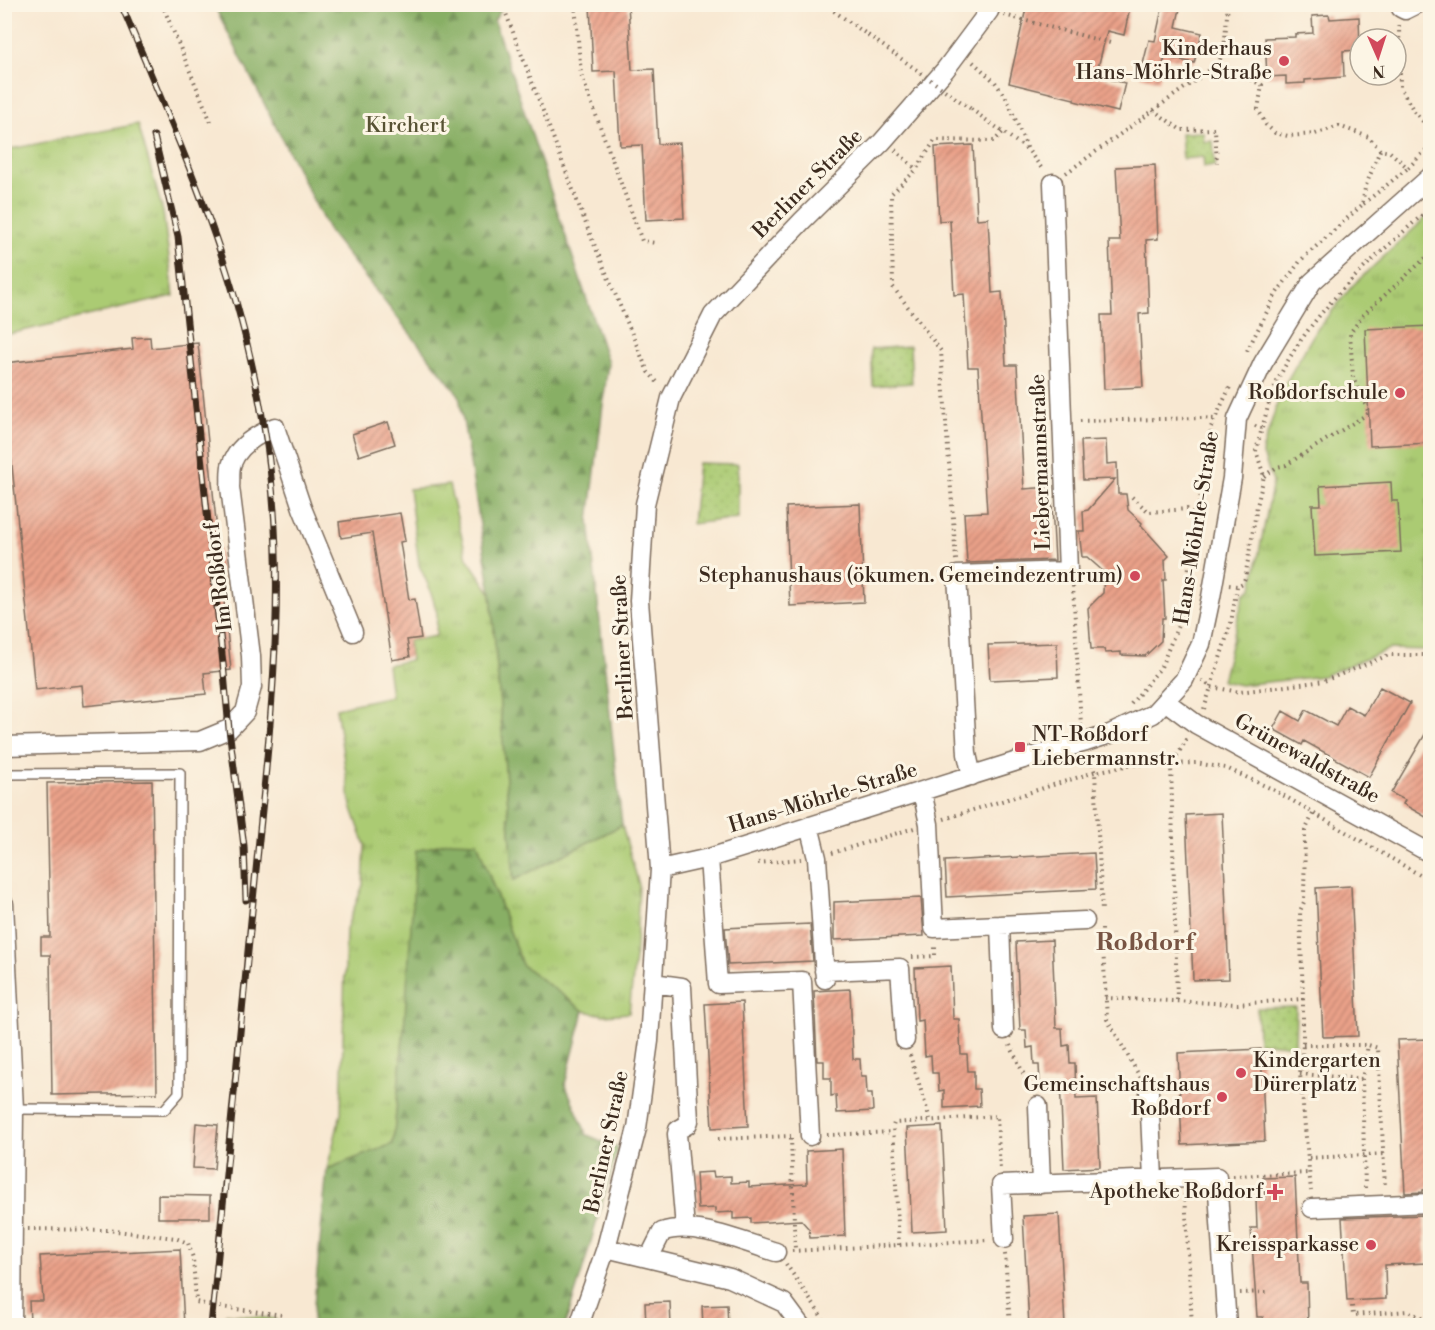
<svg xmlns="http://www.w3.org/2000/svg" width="1435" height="1330" font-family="'Libre Bodoni',serif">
	<defs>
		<pattern id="grass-tufts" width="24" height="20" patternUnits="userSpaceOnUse" patternTransform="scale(1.5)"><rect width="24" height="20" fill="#abcb73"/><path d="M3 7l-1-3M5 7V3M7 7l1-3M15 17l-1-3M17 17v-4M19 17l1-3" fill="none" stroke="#94ae63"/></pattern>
		<pattern id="forest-firs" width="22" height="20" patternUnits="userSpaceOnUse" patternTransform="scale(1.5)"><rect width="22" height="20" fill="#88af65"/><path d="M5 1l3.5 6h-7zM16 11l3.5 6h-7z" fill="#708f53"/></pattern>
		<pattern id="park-dots" width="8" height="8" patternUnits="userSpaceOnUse" patternTransform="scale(1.5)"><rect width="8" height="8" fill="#abcb73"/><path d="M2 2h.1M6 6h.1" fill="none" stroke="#94ae63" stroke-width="1.8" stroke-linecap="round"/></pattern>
		<pattern id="building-hatch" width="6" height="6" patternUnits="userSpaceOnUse" patternTransform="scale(1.5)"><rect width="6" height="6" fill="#eaa189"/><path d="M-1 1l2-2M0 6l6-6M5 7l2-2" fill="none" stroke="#bf836f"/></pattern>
	</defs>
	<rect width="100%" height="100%" fill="#fcf5e5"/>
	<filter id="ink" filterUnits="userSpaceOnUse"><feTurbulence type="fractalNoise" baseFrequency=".0167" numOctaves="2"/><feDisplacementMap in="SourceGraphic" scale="12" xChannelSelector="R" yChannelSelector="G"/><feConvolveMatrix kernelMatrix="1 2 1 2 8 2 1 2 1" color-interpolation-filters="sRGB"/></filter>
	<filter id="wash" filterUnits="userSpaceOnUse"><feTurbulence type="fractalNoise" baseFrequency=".008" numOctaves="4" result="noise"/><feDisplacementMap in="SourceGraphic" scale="24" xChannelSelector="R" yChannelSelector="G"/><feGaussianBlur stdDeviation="1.35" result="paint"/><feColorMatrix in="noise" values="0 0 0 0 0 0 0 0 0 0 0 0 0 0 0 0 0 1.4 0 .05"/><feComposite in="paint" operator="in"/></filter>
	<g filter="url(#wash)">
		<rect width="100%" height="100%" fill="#f8e8d2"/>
		<!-- grass -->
		<path fill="url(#grass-tufts)" stroke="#737a48" stroke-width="1.5" d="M 138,124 L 163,212 L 174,296 L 5,335 L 5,150 Z
			M 1430,214 L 1430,650 L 1389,649 L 1323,676 L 1240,685 L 1222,681 L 1244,594 L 1252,588 L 1273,482 L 1262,452 L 1281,391 L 1315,332 L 1353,285 Z
			M 449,485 L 467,558 L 491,593 L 514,880 L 622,825 L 639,885 L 636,948 L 629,1013 L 604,1015 L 584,1011 L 522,965 L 477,842 L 405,1017 L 393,1144 L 327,1169 L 341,1113 L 346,929 L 363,885 L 365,845 L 351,806 L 336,708 L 391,696 L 387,665 L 411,660 L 408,641 L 436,636 L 437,613 L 430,589 L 419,565 L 409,489 Z"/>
		<!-- forest -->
		<path fill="url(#forest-firs)" stroke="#626c42" stroke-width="1.5" d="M 214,5 L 504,5 L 494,21 L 608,363 L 589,521 L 622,825 L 514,880 L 491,593 L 459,395 L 330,233 Z
			M 451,841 L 477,842 L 522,965 L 584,1011 L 565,1084 L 587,1135 L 618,1148 L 583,1269 L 565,1325 L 312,1325 L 327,1169 L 393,1144 L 405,1017 L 416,851 Z"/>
		<!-- park -->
		<path fill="url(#park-dots)" stroke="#737a48" stroke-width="1.5" d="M 1203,132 L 1204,142 L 1213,141 L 1215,166 L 1204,167 L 1203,157 L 1183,159 L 1181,133 Z
			M 910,346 L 912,383 L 873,386 L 871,349 Z
			M 698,463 L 738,464 L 738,518 L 692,524 Z
			M 1296,1007 L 1295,1046 L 1258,1042 L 1257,1008 Z"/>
		<!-- pitch -->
		<path fill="#abcb73" stroke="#737a48" stroke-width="1.5" d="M 1427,500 L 1430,500 L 1430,589 Z
			M 226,1314 L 276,1319 L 276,1325 L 225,1325 Z"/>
		<g id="blocks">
			<!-- building -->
			<path fill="url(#building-hatch)" d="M 590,4 L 628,4 L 632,70 L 654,69 L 658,144 L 680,143 L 684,218 L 646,220 L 642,145 L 620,146 L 616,71 L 593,72 Z
				M 1027,4 L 1119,4 L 1130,7 L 1124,35 L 1107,31 L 1096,76 L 1125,83 L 1118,112 L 1074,101 L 1074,99 L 1009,83 Z
				M 1163,4 L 1181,4 L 1176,27 L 1202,33 L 1194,63 L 1165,57 L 1159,81 L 1140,76 L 1149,40 L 1155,41 Z
				M 1329,15 L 1330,19 L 1359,17 L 1360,50 L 1343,51 L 1344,77 L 1305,80 L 1305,83 L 1286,84 L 1286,76 L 1267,77 L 1265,38 L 1295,37 L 1295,34 L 1313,33 L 1312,16 Z
				M 973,145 L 977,219 L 988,218 L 992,293 L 1002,292 L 1006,365 L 1017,365 L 1024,489 L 1051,487 L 1055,560 L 967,563 L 964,513 L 987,512 L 978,367 L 968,367 L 964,294 L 954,295 L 950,220 L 939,221 L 935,147 Z
				M 1155,165 L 1158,239 L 1146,240 L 1149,313 L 1139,314 L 1143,387 L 1104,389 L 1101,315 L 1112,315 L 1109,241 L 1120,241 L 1116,167 Z
				M 1431,326 L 1431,443 L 1370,446 L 1365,329 Z
				M 150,337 L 151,348 L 198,343 L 231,670 L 204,673 L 206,694 L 84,706 L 82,685 L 35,690 L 4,388 L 4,363 L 133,349 L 132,338 Z
				M 388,422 L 395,444 L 359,456 L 352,434 Z
				M 1106,440 L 1107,464 L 1117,463 L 1118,494 L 1126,494 L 1128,510 L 1142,523 L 1141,525 L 1169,556 L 1165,560 L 1166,580 L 1163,580 L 1165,618 L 1162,618 L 1161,641 L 1145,656 L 1121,655 L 1121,652 L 1105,653 L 1104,649 L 1091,649 L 1088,608 L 1103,593 L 1104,572 L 1087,557 L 1082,557 L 1079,531 L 1084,531 L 1083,511 L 1088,510 L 1115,479 L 1083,480 L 1081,441 Z
				M 1391,482 L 1392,501 L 1398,501 L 1401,552 L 1315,556 L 1312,505 L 1321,505 L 1320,486 Z
				M 860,504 L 864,602 L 790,606 L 786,507 Z
				M 400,513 L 405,541 L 400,542 L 409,600 L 415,599 L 421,638 L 407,640 L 410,657 L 392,660 L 372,533 L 341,538 L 339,522 Z
				M 1057,643 L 1058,677 L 990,680 L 988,645 Z
				M 1380,687 L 1410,703 L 1369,777 L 1304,741 L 1302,745 L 1273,729 L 1283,711 L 1300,721 L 1306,710 L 1336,726 L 1347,706 L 1364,715 Z
				M 1431,724 L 1431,820 L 1403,804 L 1405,800 L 1391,793 Z
				M 152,781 L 157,1093 L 52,1095 L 50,955 L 41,955 L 41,937 L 50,937 L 47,783 Z
				M 1222,813 L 1229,979 L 1193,980 L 1186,815 Z
				M 1094,853 L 1096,889 L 947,897 L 945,861 Z
				M 1351,886 L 1358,1036 L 1323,1037 L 1316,888 Z
				M 921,898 L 924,936 L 834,940 L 834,902 Z
				M 810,924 L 813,961 L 728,965 L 725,928 Z
				M 1052,940 L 1056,1028 L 1062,1028 L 1063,1046 L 1069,1045 L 1070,1063 L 1075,1063 L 1076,1099 L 1097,1098 L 1100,1167 L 1064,1169 L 1060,1081 L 1040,1083 L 1039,1065 L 1034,1065 L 1033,1047 L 1027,1048 L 1026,1030 L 1020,1030 L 1016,942 Z
				M 951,966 L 953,1019 L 959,1019 L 961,1054 L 967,1054 L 968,1071 L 974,1071 L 974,1089 L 979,1089 L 980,1106 L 944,1108 L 944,1090 L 939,1091 L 938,1073 L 932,1073 L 931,1055 L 925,1056 L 923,1020 L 917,1021 L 915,968 Z
				M 850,989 L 853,1059 L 860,1059 L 861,1076 L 866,1076 L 867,1094 L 872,1094 L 873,1111 L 837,1113 L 836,1095 L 831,1096 L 831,1078 L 824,1078 L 824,1061 L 817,1061 L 814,991 Z
				M 742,1002 L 748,1126 L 712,1128 L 705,1004 Z
				M 1431,1039 L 1431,1189 L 1423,1190 L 1423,1192 L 1405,1193 L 1397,1040 Z
				M 1261,1049 L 1265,1141 L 1182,1145 L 1178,1053 Z
				M 196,1123 L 218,1125 L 214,1169 L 193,1168 Z
				M 942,1126 L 947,1230 L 912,1232 L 907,1128 Z
				M 842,1149 L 845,1236 L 810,1238 L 809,1229 L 801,1220 L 751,1223 L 751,1218 L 733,1219 L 733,1212 L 715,1213 L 715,1208 L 698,1209 L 696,1173 L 713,1172 L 714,1177 L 731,1176 L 731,1183 L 749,1182 L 749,1187 L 807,1184 L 806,1151 Z
				M 1295,1177 L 1300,1283 L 1307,1283 L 1308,1326 L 1263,1326 L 1263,1317 L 1257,1317 L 1253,1258 L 1251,1228 L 1257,1228 L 1256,1199 L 1265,1199 L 1263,1178 Z
				M 158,1195 L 210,1196 L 210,1218 L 158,1218 Z
				M 1059,1214 L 1065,1326 L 1029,1326 L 1023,1216 Z
				M 1424,1215 L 1426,1263 L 1385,1265 L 1386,1299 L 1347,1301 L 1342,1218 Z
				M 180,1249 L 184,1326 L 44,1326 L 44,1321 L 30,1322 L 29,1301 L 43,1301 L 40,1256 Z
				M 670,1302 L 671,1326 L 646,1326 L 645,1303 Z
				M 727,1305 L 728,1326 L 703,1326 L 702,1306 Z"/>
		</g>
	</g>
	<g filter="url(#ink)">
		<use href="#blocks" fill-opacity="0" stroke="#7d6c5d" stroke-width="1.5"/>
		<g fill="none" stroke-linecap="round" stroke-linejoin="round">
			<defs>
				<path id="service" d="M 4,774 L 180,773 L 179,1093 L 164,1110 L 14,1109"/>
				<path id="minor" d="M 1401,4 L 1401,8 L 1405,10 L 1417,4
					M 1165,701 L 1196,724 L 1430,853
					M 4,746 L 200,741 L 229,729 L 245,712 L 252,687 L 251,656 L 230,487 C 231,480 229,470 232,463 C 239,445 258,434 275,427 L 302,508 L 353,632
					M 972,776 L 967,754 L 957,575 L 1068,571 L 1053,183
					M 922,791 L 929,824 L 934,928 L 1000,925 L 1004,1030
					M 809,826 L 817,858 L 825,979
					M 709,858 L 718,984 L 802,981 L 810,1136
					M 660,869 L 709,858 L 1027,758 L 1086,742 L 1110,734 L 1153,714 L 1184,680 L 1201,644 L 1211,597 L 1232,478 L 1237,419 L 1263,363 L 1312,282 L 1430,177
					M 4,904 L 14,1109 L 12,1326
					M 1000,925 L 1085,921
					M 824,971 L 900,968 L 905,1040
					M 653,983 L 682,987 L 689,1121 L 687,1125 L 678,1130 L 677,1134 L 685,1228
					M 1149,1092 L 1153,1179
					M 1038,1106 L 1041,1184
					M 1312,1208 L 1430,1203
					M 1004,1239 L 1001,1185 L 1217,1177 L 1227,1326
					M 606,1248 L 730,1278 L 784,1303 L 801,1326
					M 649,1258 L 662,1232 C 693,1220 745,1243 776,1252
					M 579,1326 L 606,1248 L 637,1128 L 649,1041 L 660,869 L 639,601 L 645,504 L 671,398 L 713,315 L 802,221 L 882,142 L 945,70 L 989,11 L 992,4"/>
			</defs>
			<!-- service casing -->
			<use href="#service" stroke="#7d6c5d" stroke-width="12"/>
			<!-- minor casing -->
			<use href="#minor" stroke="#7d6c5d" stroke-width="21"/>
			<!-- path -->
			<path stroke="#7d6c5d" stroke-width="4" stroke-dasharray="1.5 4.5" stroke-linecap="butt" d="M 162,4 L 211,122
				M 501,4 L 505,11 L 589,232 L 648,372 L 659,384
				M 575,4 L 581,74 L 642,241 L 656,243
				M 824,4 L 896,55
				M 1004,15 L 1114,44
				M 1399,25 L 1400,87 L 1415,113 L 1430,129
				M 973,62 L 995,82 L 1007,99 L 1028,150 L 1043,170
				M 1218,64 L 1262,85 L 1258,109 L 1266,125 L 1275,133 L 1288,136 L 1315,134 L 1339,126 L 1369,137 L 1380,150 L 1390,152 L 1408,168 L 1430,146
				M 971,109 L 1028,150
				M 1153,110 L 1181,130 L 1215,129 L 1217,163
				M 895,150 L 917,170
				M 1380,150 L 1365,188 L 1362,205 L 1408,168 L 1410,169
				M 1066,173 L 1218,64 L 1224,50 L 1228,4
				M 1247,351 L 1276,294 L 1301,260 L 1362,205
				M 1080,421 L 1203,418 L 1214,419
				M 1262,428 C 1266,415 1269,401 1274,388 C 1308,312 1370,262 1430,208
				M 1264,476 L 1277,467 L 1286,465 L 1369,413 L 1353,378 L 1350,333 L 1363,315 L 1430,254
				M 1132,497 L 1149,512 L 1187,509 L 1197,517
				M 956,560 L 941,351 L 893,287 L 891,194 L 916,170 L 935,140 L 994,141 L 1003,132
				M 1229,585 L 1237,586 L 1243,583 L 1245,578 L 1257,506 L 1264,476 L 1256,451 L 1262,428 L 1252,425
				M 1073,586 L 1081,725
				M 1202,680 L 1211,687 L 1231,623 L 1237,586
				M 1131,704 L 1161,667 L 1181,618 L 1211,427 L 1231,385
				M 1204,709 L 1211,687 L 1240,692 L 1324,681 L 1389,655 L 1430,655
				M 1091,758 L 1095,772 L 1102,912
				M 944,819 L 1095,772 L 1130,765 L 1196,763 L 1226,768 L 1274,790 L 1430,881
				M 832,853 L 914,828
				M 758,863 L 801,859
				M 1102,929 L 1107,1019 L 1140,1077
				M 912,957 L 935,956 L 935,944
				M 1105,998 L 1237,1004 L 1303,999 L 1303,1045 L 1300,1074 L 1311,1191
				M 1303,999 L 1300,911 L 1304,902 L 1305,831 L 1313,814
				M 1177,1000 L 1171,765 L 1187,739
				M 1010,1045 L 1031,1090
				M 1303,1045 L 1368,1045 L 1378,1048 L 1385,1187
				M 910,1055 L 930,1119
				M 1300,1074 L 1362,1079
				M 827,1135 L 893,1132
				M 791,1138 L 795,1250
				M 718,1139 L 791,1136
				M 1309,1158 L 1384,1154
				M 1233,1176 L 1309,1173
				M 1365,1188 L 1362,1079 L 1368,1045
				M 1185,1194 L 1192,1326
				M 28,1229 L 108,1230 L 175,1238 L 188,1243 L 193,1258 L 196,1302 L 213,1306 L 283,1315
				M 899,1245 L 893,1126 L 894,1123 L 997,1116 L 1000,1170
				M 792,1251 L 988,1240
				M 1005,1254 L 1010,1326
				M 786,1264 L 828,1326
				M 1240,1293 L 1266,1292
				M 1352,1306 L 1353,1315 L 1408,1311 L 1426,1320 L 1430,1320"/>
			<!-- service -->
			<use href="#service" stroke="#fff" stroke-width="9"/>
			<!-- minor -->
			<use href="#minor" stroke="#fff" stroke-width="18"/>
			<defs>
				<path id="rail" d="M 121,4 C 158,92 197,179 226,269 C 243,321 255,374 264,427 C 289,569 271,718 257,860 C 242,1015 227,1170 211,1326
					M 154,136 L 178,237 L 224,673 L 229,729 L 244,846 L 246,900"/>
			</defs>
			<!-- rail casing -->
			<use href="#rail" stroke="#3b2a1e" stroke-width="7"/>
			<!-- rail -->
			<use href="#rail" stroke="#fcf5e5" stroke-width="4.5" stroke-dasharray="14" stroke-linecap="butt"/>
			<!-- path-bridge -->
			<path stroke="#7d6c5d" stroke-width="4" stroke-dasharray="1.5 4.5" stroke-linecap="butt" d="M 896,55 L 971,109"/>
		</g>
	</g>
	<!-- markers -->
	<g fill="#d1495b" stroke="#fcf5e5" stroke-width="2">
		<circle cx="1284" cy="61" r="6"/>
		<circle cx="1400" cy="393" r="6"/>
		<circle cx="1135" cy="576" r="6"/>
		<rect x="1014" y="741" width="12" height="12" rx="3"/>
		<circle cx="1241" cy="1073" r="6"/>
		<circle cx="1222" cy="1097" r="6"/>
		<path d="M1272 1183h6v6h6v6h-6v6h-6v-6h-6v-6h6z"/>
		<circle cx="1371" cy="1245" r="6"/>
	</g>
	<g text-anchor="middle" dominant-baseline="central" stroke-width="6" stroke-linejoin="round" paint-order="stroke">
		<!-- poi labels -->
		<g font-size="21" fill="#3b2a1e" stroke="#fcf5e5" text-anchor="end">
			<text x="1272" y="49">Kinderhaus<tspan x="1272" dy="24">Hans-Möhrle-Straße</tspan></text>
			<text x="1388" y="393">Roßdorfschule</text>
			<text x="1123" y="576">Stephanushaus (ökumen. Gemeindezentrum)</text>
			<text x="1032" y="735" text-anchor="start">NT-Roßdorf<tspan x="1032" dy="24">Liebermannstr.</tspan></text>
			<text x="1253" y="1061" text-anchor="start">Kindergarten<tspan x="1253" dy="24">Dürerplatz</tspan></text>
			<text x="1210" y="1085">Gemeinschaftshaus<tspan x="1210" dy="24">Roßdorf</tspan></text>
			<text x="1263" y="1192">Apotheke Roßdorf</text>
			<text x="1359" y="1245">Kreissparkasse</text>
		</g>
		<!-- park labels -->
		<g font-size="21" fill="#575233" stroke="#fcf5e5">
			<text x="406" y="126">Kirchert</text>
		</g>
		<!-- street labels -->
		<g font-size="21" fill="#3b2a1e" stroke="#fcf5e5">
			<text transform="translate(808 184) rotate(-45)">Berliner Straße</text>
			<text transform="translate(1041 462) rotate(-92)">Liebermannstraße</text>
			<text transform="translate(1197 528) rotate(-81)">Hans-Möhrle-Straße</text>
			<text transform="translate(219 577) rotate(-97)">Im Roßdorf</text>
			<text transform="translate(623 647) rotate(-93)">Berliner Straße</text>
			<text transform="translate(1307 759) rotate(29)">Grünewaldstraße</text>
			<text transform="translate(823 798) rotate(-17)">Hans-Möhrle-Straße</text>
			<text transform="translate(607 1142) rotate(-78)">Berliner Straße</text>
		</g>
		<!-- quarter labels -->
		<g font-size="24" font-weight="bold" fill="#785443" stroke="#fcf5e5">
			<text x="1145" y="943">Roßdorf</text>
		</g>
	</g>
	<!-- margin -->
	<rect width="1435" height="1330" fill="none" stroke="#fcf5e5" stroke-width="24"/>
	<!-- north arrow -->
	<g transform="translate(1378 57) rotate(177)"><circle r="28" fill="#fcf5e5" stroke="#afa495" stroke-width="1.5"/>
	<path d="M0-4.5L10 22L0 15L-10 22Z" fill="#d1495b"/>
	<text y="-9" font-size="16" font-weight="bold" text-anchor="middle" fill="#3b2a1e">N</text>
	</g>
</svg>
